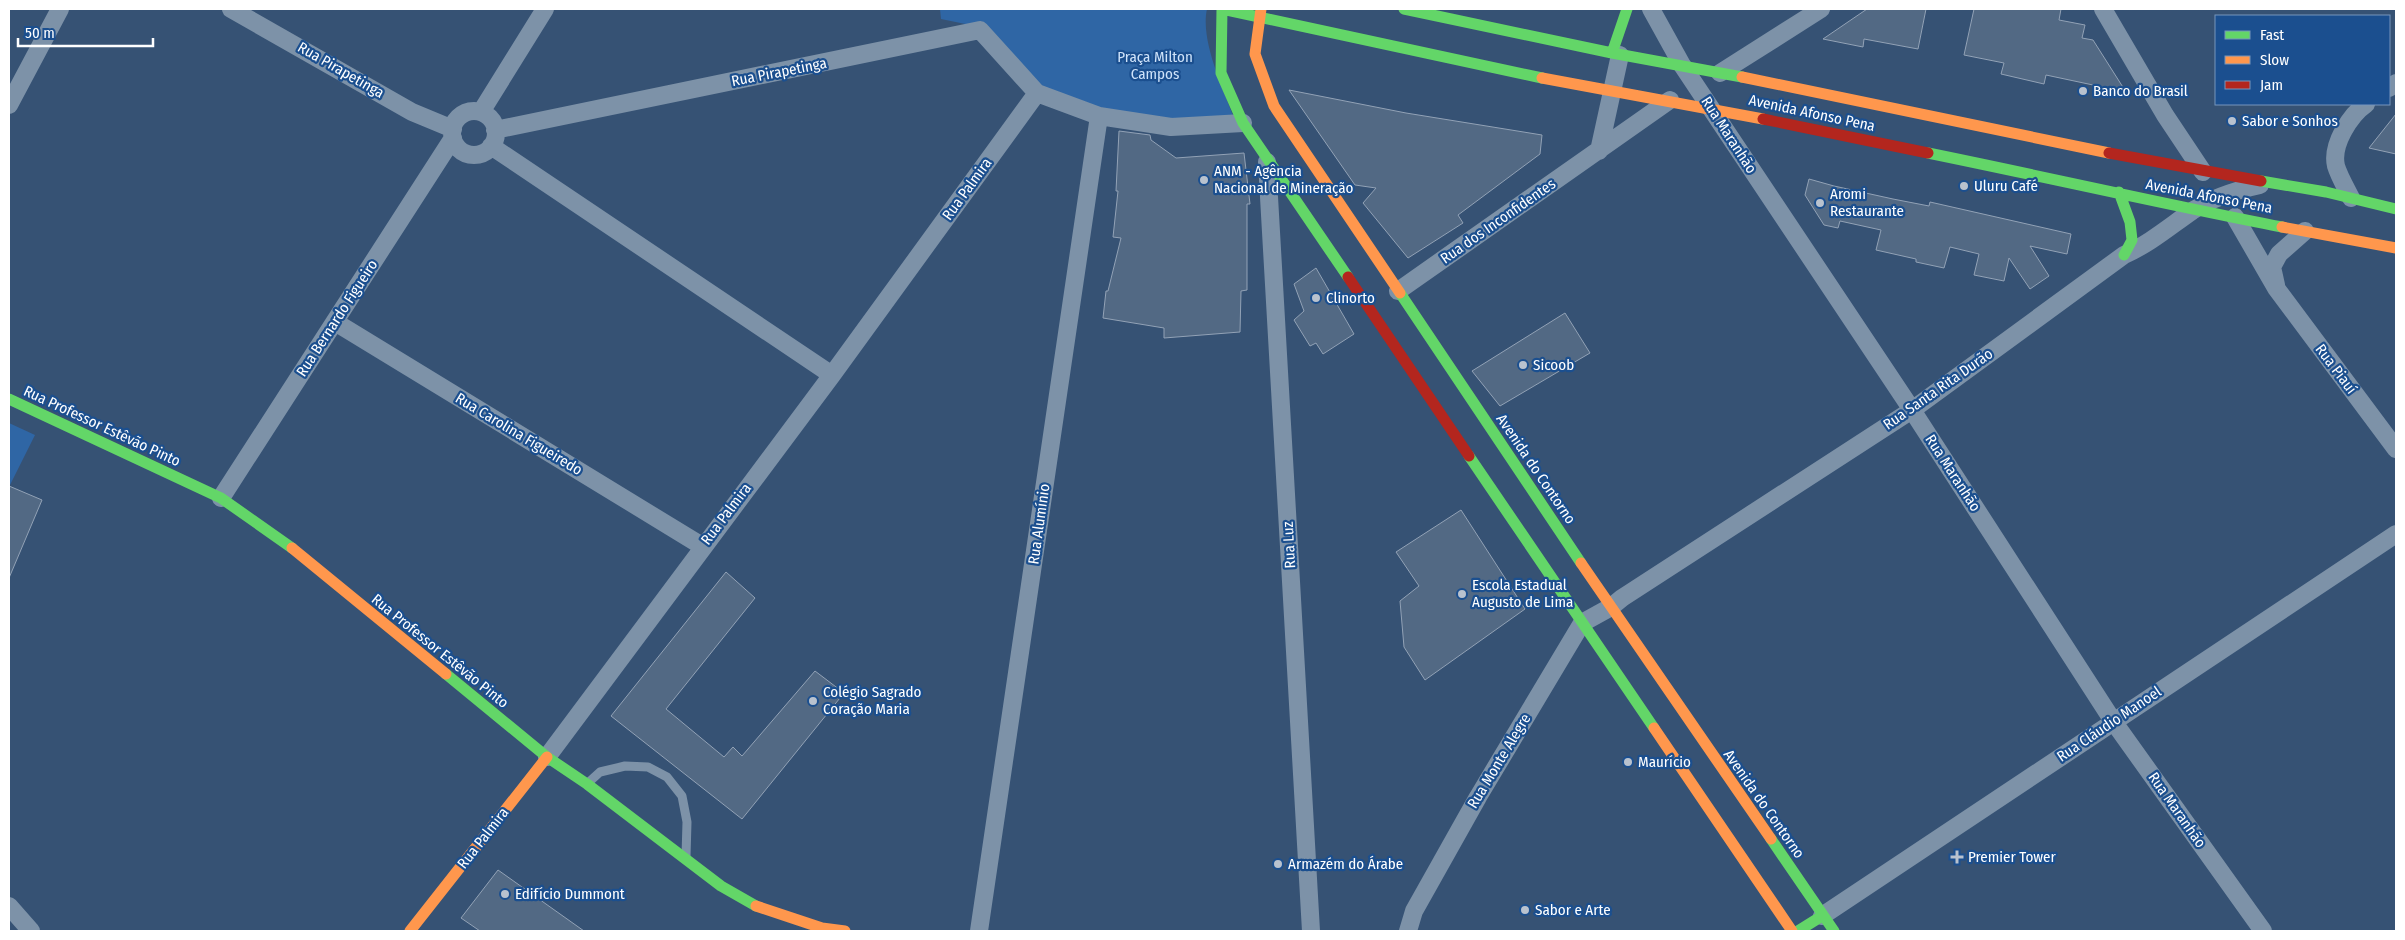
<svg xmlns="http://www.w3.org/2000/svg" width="2405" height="940" font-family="'Fira Sans Condensed',sans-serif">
	<rect width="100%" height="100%" fill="#365274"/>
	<!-- green -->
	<path fill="#2f66a5" d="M 940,9 L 1207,9 C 1200,40 1223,88 1234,118 L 1172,126 L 1101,114 L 1039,91 L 980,27 L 941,19 Z
		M 9,423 L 35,435 L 9,487 Z"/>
	<!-- building -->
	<path fill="#526984" stroke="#92a2b6" d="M 1867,9 L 1926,9 L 1918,49 L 1864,39 L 1863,47 L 1823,39 Z
		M 1974,9 L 2061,9 L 2059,20 L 2085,25 L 2082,38 L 2093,40 L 2126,92 L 2046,75 L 2044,84 L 2001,74 L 2004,63 L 1964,55 Z
		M 1289,90 L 1406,113 L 1542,135 L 1540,154 L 1458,215 L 1463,223 L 1408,258 L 1363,203 L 1376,188 L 1355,185 Z
		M 2396,114 L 2396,154 L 2369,148 Z
		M 1119,131 L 1150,135 L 1151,140 L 1176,158 L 1244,153 L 1250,204 L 1247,204 L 1247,290 L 1241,291 L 1240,332 L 1164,338 L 1164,328 L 1103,318 L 1106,291 L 1108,291 L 1121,238 L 1113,237 L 1118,191 L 1116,191 Z
		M 1809,179 L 1834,186 L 1893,199 L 1929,206 L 1930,202 L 2071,234 L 2067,254 L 2030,246 L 2049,276 L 2030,289 L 2009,258 L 2004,281 L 1974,275 L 1979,254 L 1950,247 L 1944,268 L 1916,262 L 1916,259 L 1876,250 L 1881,230 L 1840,221 L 1838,228 L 1824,225 L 1805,195 Z
		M 1316,268 L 1354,334 L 1323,354 L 1316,343 L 1310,346 L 1294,320 L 1304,311 L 1294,284 Z
		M 1565,313 L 1590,353 L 1500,406 L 1472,371 Z
		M 9,486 L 42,500 L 9,578 Z
		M 1461,510 L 1525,609 L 1425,680 L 1404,647 L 1400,601 L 1419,586 L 1396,552 Z
		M 726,572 L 755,598 L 666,709 L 724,757 L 733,747 L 742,756 L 815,671 L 844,693 L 742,819 L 611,716 Z
		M 498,870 L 584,931 L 480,931 L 461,918 Z"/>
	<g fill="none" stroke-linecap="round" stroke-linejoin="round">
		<!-- lane -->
		<path stroke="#7d92a8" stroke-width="9" d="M 589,782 L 600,772 L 625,766 L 648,767 L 667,777 L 682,796 L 687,822 L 686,856"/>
		<!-- street -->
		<path stroke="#7d92a8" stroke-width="18" d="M 231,9 L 412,112 L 453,129
			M 1651,9 L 1682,65 L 1912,410 L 2113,721 L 2263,931
			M 2103,9 L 2165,115 L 2203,172
			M 1720,73 L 1821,9
			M 2389,88 L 2396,83
			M 9,105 L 60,9
			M452 133a22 22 0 1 1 44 0a22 22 0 1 1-44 0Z
			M 481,112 L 545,9
			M 495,130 L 980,30 L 1037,93 L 1099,116 L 1171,127 L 1243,123
			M 491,146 L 832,375
			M 1599,151 L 1620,55
			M 1267,162 L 1311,931
			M 2351,198 C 2346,188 2339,176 2336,166 C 2331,145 2350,115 2366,104
			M 2235,217 L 2276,288 L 2396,449
			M 2276,285 L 2272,267 L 2279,254 L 2305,231
			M 1398,291 L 1670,100
			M 335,322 L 702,546
			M 221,498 L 453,138
			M 547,757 L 832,375 L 1037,93
			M 9,906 L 31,931
			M 1822,916 L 2396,534
			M 979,931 L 1099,116
			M 1408,931 L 1414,911 L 1478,797 L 1582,623 L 1611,607 L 1622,598 L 1912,410 L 2124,255 C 2149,244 2169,227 2192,211 C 2212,198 2237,190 2260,185"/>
		<!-- fast -->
		<path stroke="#63d668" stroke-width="11" d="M 1222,9 L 1542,78
			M 1222,9 L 1221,73 L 1243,123 L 1348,277
			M 1404,9 L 1612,53 L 1742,77
			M 1612,53 L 1627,9
			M 1928,153 C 2046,177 2163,204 2282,227
			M 2261,181 L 2326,192 L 2396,209
			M 2119,192 L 2130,222 L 2132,240 L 2124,255
			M 1400,293 L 1581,563
			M 9,399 L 221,498 L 292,548
			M 1469,456 L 1654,728
			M 446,674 L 547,757 L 587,784 L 721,886 L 756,906
			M 1771,839 L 1834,931
			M 1798,931 L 1822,916"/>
		<!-- slow -->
		<path stroke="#ff974d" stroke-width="11" d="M 1261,9 L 1255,54 L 1274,106 L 1400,293
			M 1742,77 L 2109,153
			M 1542,78 L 1763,119
			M 2282,227 L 2396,248
			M 292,548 L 446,674
			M 1581,563 L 1771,839
			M 1654,728 L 1792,931
			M 756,906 L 822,928 L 845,931
			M 410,931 L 547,757"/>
		<!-- jam -->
		<path stroke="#b3261e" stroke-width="11" d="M 1763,119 L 1928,153
			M 2109,153 L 2261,181
			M 1348,277 L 1469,456"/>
	</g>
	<!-- markers -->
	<g fill="#b9c2ce" stroke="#1b4f8f" stroke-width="2">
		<circle cx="2083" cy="91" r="5"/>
		<circle cx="2232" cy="121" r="5"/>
		<circle cx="1204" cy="180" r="5"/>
		<circle cx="1964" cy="186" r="5"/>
		<circle cx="1820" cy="203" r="5"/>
		<circle cx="1316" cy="298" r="5"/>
		<circle cx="1523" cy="365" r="5"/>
		<circle cx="1462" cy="594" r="5"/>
		<circle cx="813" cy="701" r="5"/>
		<circle cx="1628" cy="762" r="5"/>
		<path d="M1954.5 849.5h5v5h5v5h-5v5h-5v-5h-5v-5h5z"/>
		<circle cx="1278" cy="864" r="5"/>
		<circle cx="505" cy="894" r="5"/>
		<circle cx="1525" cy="910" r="5"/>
	</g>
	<g text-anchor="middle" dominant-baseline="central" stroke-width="4.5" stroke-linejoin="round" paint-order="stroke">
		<!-- park labels -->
		<g font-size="15" fill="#cfe3fa" stroke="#1b4f8f">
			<text x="1155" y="57">Praça Milton<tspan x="1155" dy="17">Campos</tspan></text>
		</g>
		<!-- street labels -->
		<g font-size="15" fill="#fff" stroke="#1b4f8f">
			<text transform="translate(341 70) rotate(30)">Rua Pirapetinga</text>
			<text transform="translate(779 72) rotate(-11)">Rua Pirapetinga</text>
			<text transform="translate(1812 113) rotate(12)">Avenida Afonso Pena</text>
			<text transform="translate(1729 135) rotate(57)">Rua Maranhão</text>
			<text transform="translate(967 189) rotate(-54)">Rua Palmira</text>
			<text transform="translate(2209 196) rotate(11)">Avenida Afonso Pena</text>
			<text transform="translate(1498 221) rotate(-35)">Rua dos Inconfidentes</text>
			<text transform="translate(337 318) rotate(-57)">Rua Bernardo Figueiro</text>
			<text transform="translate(2336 369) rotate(53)">Rua Piauí</text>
			<text transform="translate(1938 389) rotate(-35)">Rua Santa Rita Durão</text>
			<text transform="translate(102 426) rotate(25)">Rua Professor Estêvão Pinto</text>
			<text transform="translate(519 434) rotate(31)">Rua Carolina Figueiredo</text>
			<text transform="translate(1536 469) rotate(56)">Avenida do Contorno</text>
			<text transform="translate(1953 473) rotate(57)">Rua Maranhão</text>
			<text transform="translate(726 514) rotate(-53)">Rua Palmira</text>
			<text transform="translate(1039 524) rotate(-82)">Rua Alumínio</text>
			<text transform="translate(1289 545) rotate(-93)">Rua Luz</text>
			<text transform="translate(440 651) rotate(39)">Rua Professor Estêvão Pinto</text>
			<text transform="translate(2109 724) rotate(-34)">Rua Cláudio Manoel</text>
			<text transform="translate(1499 761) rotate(-59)">Rua Monte Alegre</text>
			<text transform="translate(1764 804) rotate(55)">Avenida do Contorno</text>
			<text transform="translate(2177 810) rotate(55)">Rua Maranhão</text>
			<text transform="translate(483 838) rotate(-52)">Rua Palmira</text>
		</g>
		<!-- poi labels -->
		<g font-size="15" fill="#fff" stroke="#1b4f8f" text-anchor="start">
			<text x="2093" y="91">Banco do Brasil</text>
			<text x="2242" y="121">Sabor e Sonhos</text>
			<text x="1214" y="171">ANM - Agência<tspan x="1214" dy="17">Nacional de Mineração</tspan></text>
			<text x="1974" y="186">Uluru Café</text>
			<text x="1830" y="194">Aromi<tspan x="1830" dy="17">Restaurante</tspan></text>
			<text x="1326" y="298">Clinorto</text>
			<text x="1533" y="365">Sicoob</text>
			<text x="1472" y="585">Escola Estadual<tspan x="1472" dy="17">Augusto de Lima</tspan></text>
			<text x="823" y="692">Colégio Sagrado<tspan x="823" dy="17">Coração Maria</tspan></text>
			<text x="1638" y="762">Maurício</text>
			<text x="1968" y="857">Premier Tower</text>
			<text x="1288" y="864">Armazém do Árabe</text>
			<text x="515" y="894">Edifício Dummont</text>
			<text x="1535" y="910">Sabor e Arte</text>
		</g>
	</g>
	<!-- border -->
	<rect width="2405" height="940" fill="none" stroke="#ffffff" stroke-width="20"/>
	<!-- legend -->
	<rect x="2215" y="15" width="175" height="90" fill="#1b4f8f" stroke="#7695bc"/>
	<rect x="2225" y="31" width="25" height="8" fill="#63d668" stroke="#7695bc"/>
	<text x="2260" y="40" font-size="15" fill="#ffffff">Fast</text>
	<rect x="2225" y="56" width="25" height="8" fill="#ff974d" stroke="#7695bc"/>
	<text x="2260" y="65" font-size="15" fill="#ffffff">Slow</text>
	<rect x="2225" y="81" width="25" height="8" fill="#b3261e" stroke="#7695bc"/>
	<text x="2260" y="90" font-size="15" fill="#ffffff">Jam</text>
	<!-- scale -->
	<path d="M18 38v8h135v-8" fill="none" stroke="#ffffff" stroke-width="2.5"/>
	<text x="25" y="38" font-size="15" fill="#ffffff" stroke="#1b4f8f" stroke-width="4" paint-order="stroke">50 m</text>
</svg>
